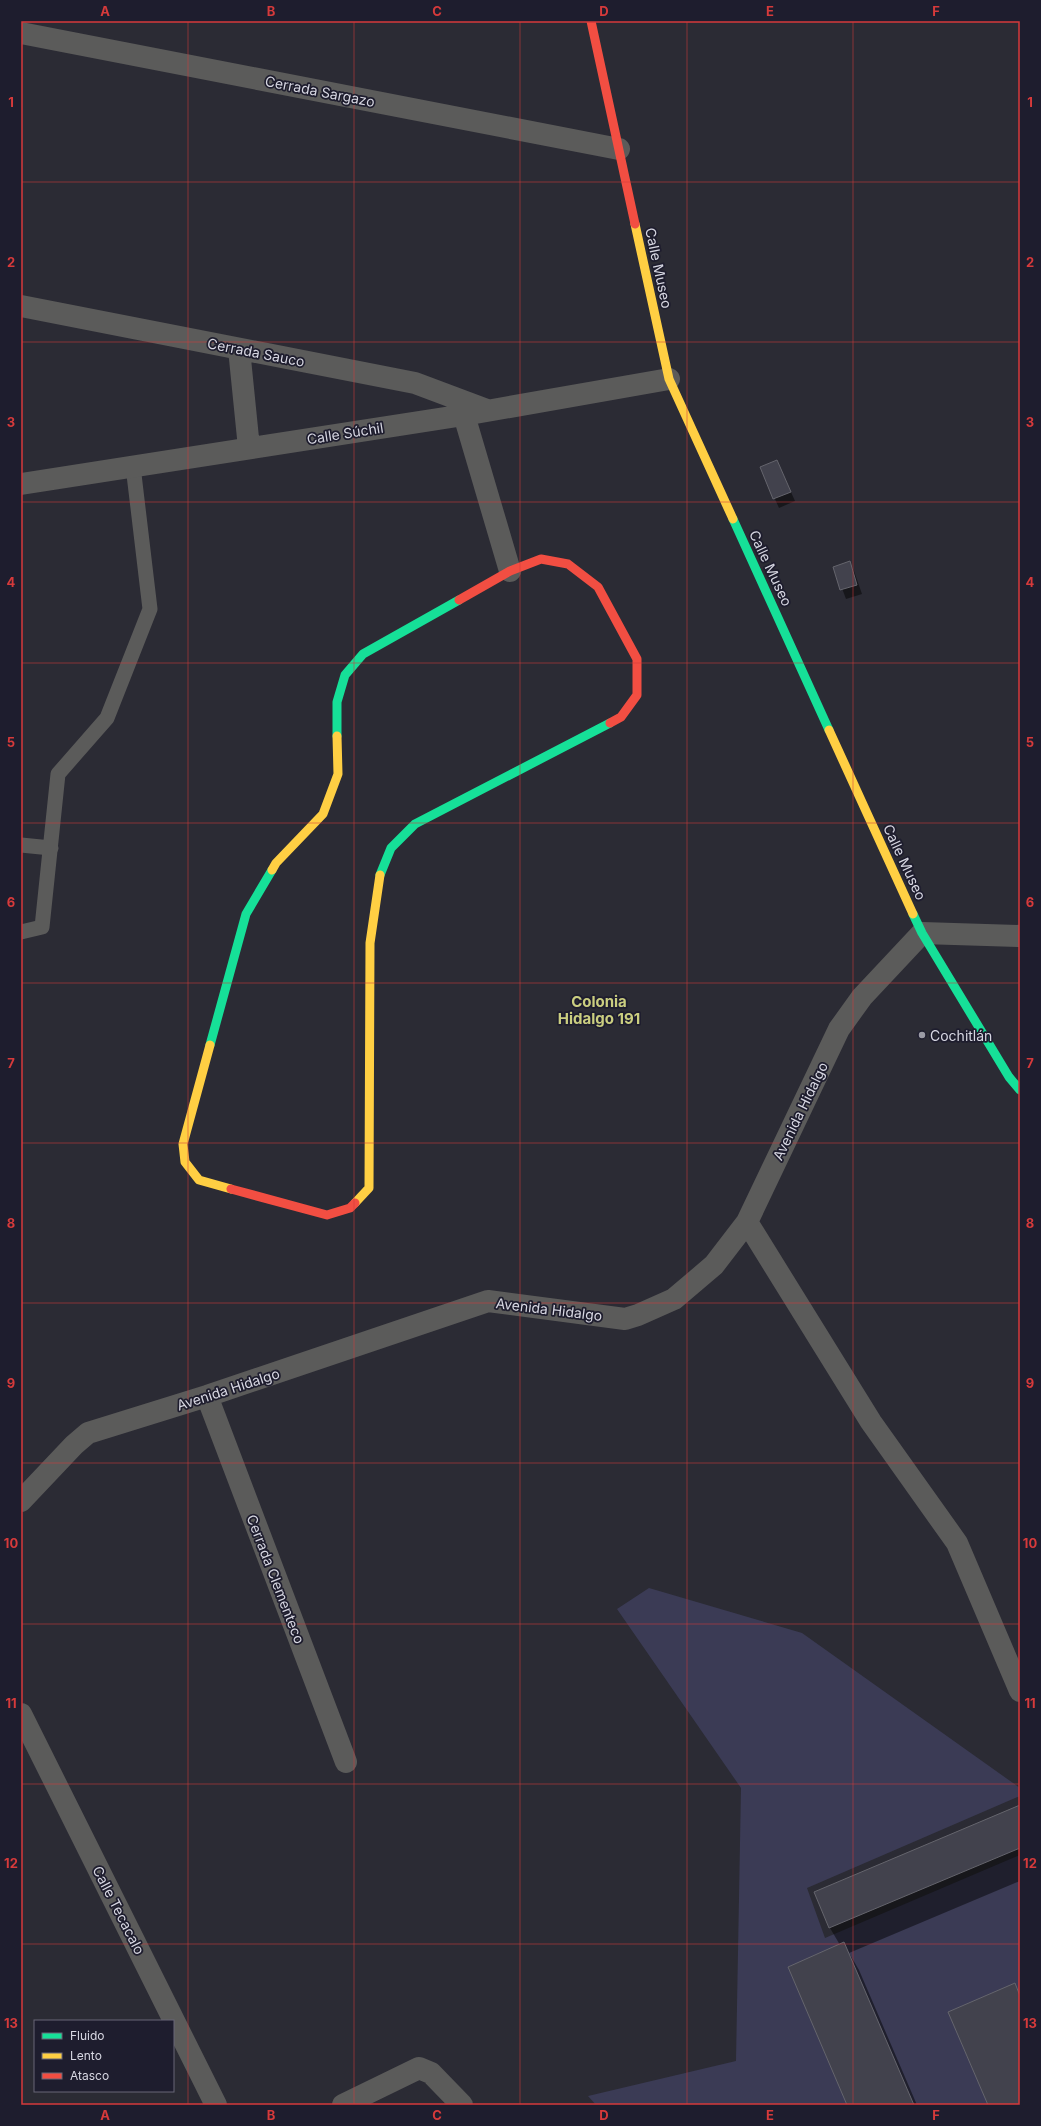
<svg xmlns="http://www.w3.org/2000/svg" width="1041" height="2126" font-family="Inter,sans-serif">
	<rect width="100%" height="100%" fill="#2b2b34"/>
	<!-- green -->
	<path fill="#3b3b55" d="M 649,1588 L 802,1633 L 1020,1788 L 1020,1796 L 807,1888 L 825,1938 L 1020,1855 L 1020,2105 L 596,2105 L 588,2096 L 736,2061 L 741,1788 L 617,1609 Z"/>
	<!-- shadow -->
	<path fill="#0007" d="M 777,461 L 795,501 L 779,508 L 761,468 Z
		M 849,562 L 854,571 L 862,594 L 846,599 L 834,567 Z
		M 1020,1806 L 1020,1881 L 849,1953 L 859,1970 L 917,2105 L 848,2105 L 840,1945 L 830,1928 L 815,1892 Z"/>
	<!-- building -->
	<path fill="#42424d" stroke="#65656d" d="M 777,460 L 791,492 L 773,499 L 760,467 Z
		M 850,561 L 857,585 L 840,590 L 833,567 Z
		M 1020,1805 L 1020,1848 L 829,1928 L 814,1892 Z
		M 844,1942 L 914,2105 L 847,2105 L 788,1967 Z
		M 1015,1983 L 1020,1996 L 1020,2105 L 988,2105 L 948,2012 Z"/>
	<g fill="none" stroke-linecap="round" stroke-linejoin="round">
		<!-- lane -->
		<path stroke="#5b5b5a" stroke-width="15" d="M 21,845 L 51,848
			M 21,932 L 42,927 L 58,774 L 107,718 L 150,609 L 133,466"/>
		<!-- street -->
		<path stroke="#5b5b5a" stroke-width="22" d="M 21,33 L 619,149
			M 21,306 L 415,383 L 487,410
			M 239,349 L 249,448
			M 464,415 L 510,571
			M 21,484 L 464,415 L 669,379
			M 747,1222 L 871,1422 L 957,1543 L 1020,1691
			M 207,1396 L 346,1762
			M 21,1501 L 74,1445 L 88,1433 L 207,1396 L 488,1301 L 625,1319 L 638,1315 L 674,1299 L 714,1265 L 747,1222 L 839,1029 L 862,997 L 922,933 L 1020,936
			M 21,1714 L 216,2105
			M 343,2105 L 419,2068 L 431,2073 L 462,2105"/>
		<!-- fast -->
		<path stroke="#16e098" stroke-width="9" d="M 733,519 L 829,730
			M 337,736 L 337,702 L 345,675 L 363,654 L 459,600
			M 380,875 L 391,848 L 415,824 L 610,723
			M 913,914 L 922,933 L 1009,1077 L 1020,1090
			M 210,1045 L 246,914 L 272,870"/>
		<!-- slow -->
		<path stroke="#ffcf43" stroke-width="9" d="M 635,224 L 669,379 L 733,519
			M 829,730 L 913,914
			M 272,870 L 276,863 L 323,814 L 338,774 L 337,736
			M 210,1045 L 183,1144 L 185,1162 L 199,1180 L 231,1189
			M 355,1203 L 369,1188 L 370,943 L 380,875"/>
		<!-- jam -->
		<path stroke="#f24e42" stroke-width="9" d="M 591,21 L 635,224
			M 541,559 L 568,564 L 598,587 L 637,659 L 637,695 L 621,717 L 610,723
			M 459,600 L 510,571 L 541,559
			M 231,1189 L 327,1215 L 350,1208 L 355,1203"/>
	</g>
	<!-- grid -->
	<path fill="none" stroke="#d63a3b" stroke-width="1" stroke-opacity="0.55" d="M 188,21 L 188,2105M 354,21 L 354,2105M 520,21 L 520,2105M 687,21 L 687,2105M 853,21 L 853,2105M 21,182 L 1020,182M 21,342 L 1020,342M 21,502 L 1020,502M 21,663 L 1020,663M 21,823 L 1020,823M 21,983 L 1020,983M 21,1143 L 1020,1143M 21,1303 L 1020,1303M 21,1463 L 1020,1463M 21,1624 L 1020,1624M 21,1784 L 1020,1784M 21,1944 L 1020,1944"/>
	<!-- markers -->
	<circle fill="#9b9ba5" stroke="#1e1d2e" stroke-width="1.5" cx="922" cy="1035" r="4"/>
	<g text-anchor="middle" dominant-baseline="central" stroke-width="3.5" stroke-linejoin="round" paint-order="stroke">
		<!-- street labels -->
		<g font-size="14" fill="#d7d7e2" stroke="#1e1d2e">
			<text transform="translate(320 91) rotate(11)">Cerrada Sargazo</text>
			<text transform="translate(659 268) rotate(78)">Calle Museo</text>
			<text transform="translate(256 352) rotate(11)">Cerrada Sauco</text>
			<text transform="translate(345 433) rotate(-9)">Calle Súchil</text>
			<text transform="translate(771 568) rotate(65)">Calle Museo</text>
			<text transform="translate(905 862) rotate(65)">Calle Museo</text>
			<text transform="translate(800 1111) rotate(-64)">Avenida Hidalgo</text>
			<text transform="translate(549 1309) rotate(7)">Avenida Hidalgo</text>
			<text transform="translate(228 1389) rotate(-18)">Avenida Hidalgo</text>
			<text transform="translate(276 1579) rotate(69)">Cerrada Clementeco</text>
			<text transform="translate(119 1910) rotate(63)">Calle Tecacalo</text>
		</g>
		<!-- poi labels -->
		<g font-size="14" fill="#d7d7e2" stroke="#1e1d2e" text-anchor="start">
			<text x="930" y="1035">Cochitlán</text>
		</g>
		<!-- neighbourhood labels -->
		<g font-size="15" font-weight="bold" fill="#cbce80" stroke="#1e1d2e">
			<text x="599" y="1001">Colonia<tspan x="599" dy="17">Hidalgo 191</tspan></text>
		</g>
	</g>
	<!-- border -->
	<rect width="1041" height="2126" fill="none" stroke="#1e1d2e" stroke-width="44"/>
	<!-- legend -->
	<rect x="34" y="2020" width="140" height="72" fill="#1e1d2e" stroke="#686776"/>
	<rect x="42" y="2033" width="20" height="6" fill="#16e098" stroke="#686776"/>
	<text x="70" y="2040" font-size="12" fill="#d7d7e2">Fluido</text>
	<rect x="42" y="2053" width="20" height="6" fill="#ffcf43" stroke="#686776"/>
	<text x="70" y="2060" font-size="12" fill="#d7d7e2">Lento</text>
	<rect x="42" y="2073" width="20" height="6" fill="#f24e42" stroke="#686776"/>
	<text x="70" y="2080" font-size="12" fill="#d7d7e2">Atasco</text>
	<rect x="22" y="22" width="997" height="2082" fill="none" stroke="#d63a3b" stroke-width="1.5"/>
	<g font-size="13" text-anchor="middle" font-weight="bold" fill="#d63a3b">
		<text x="105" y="16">A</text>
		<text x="271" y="16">B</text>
		<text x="437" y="16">C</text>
		<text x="604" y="16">D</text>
		<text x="770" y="16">E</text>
		<text x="936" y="16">F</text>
		<text x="11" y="107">1</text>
		<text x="1030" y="107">1</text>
		<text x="11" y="267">2</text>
		<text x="1030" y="267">2</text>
		<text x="11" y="427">3</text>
		<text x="1030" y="427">3</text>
		<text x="11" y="587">4</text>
		<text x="1030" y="587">4</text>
		<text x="11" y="747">5</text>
		<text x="1030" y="747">5</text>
		<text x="11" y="907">6</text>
		<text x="1030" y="907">6</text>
		<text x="11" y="1068">7</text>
		<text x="1030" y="1068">7</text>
		<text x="11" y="1228">8</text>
		<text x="1030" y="1228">8</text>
		<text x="11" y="1388">9</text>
		<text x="1030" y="1388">9</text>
		<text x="11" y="1548">10</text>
		<text x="1030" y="1548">10</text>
		<text x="11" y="1708">11</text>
		<text x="1030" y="1708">11</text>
		<text x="11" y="1868">12</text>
		<text x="1030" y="1868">12</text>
		<text x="11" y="2028">13</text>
		<text x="1030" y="2028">13</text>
		<text x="105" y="2120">A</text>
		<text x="271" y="2120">B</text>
		<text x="437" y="2120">C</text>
		<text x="604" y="2120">D</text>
		<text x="770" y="2120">E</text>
		<text x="936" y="2120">F</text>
	</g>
</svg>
